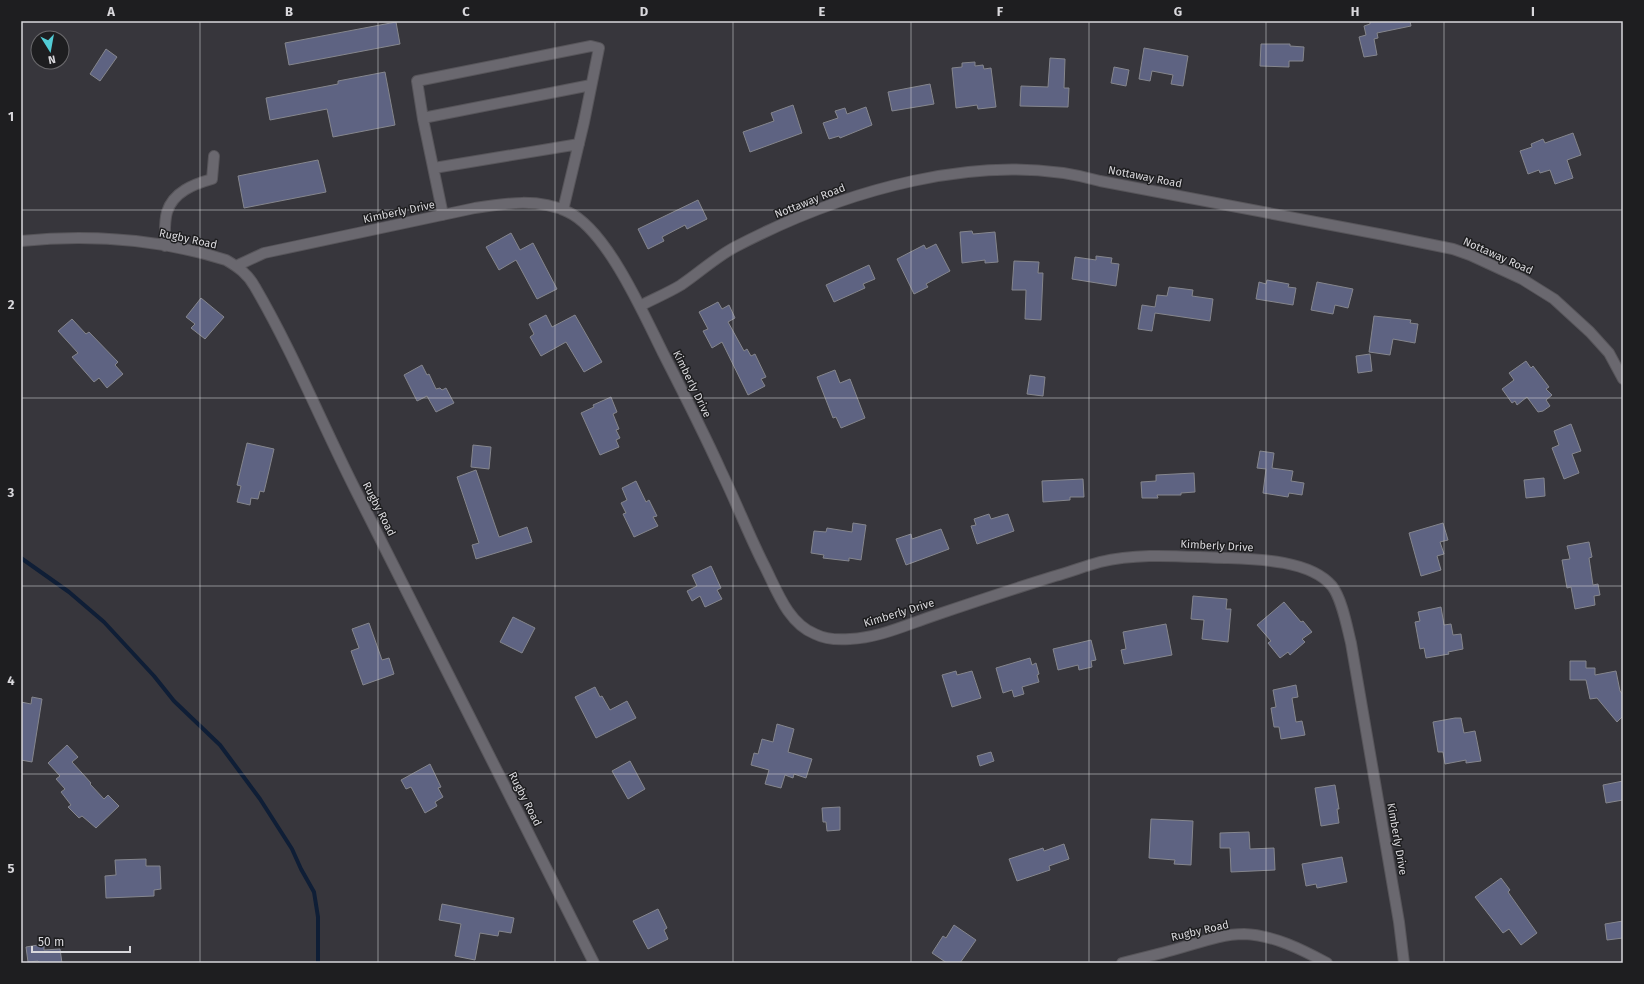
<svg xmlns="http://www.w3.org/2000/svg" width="1644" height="984" font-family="'Fira Sans',sans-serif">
	<rect width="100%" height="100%" fill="#37363c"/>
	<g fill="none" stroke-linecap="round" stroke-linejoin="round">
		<!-- stream -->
		<path stroke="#0f1e36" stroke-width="4" d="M 21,558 L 69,592 L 104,622 L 154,676 L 174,701 L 220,745 L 260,799 L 292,849 L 301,869 L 314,892 L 318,917 L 318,963"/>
	</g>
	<!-- building -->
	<path fill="#5e6382" stroke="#85868d" d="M 1370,21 L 1410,21 L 1411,26 L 1377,33 L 1378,38 L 1374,39 L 1377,55 L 1364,57 L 1359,37 L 1366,35 L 1364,26 L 1370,24 Z
		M 396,22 L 400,44 L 289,65 L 285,43 Z
		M 1261,44 L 1290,44 L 1290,46 L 1304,47 L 1303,61 L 1289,61 L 1289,67 L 1260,66 Z
		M 1144,48 L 1188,56 L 1183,86 L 1171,84 L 1173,75 L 1152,71 L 1150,81 L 1139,79 Z
		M 106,49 L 117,57 L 100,81 L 90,74 Z
		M 1050,58 L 1065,59 L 1064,88 L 1069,88 L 1068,107 L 1020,106 L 1021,86 L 1048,87 Z
		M 975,62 L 975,66 L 983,65 L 984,69 L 991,68 L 996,107 L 978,109 L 977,105 L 956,108 L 952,68 L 962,67 L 962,63 Z
		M 1114,67 L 1129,70 L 1126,86 L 1111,83 Z
		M 385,72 L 395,125 L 333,137 L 327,109 L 270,120 L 266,98 L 338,84 L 338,81 Z
		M 930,84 L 934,104 L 892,111 L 888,92 Z
		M 793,105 L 802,133 L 750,152 L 743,132 L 774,121 L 771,113 Z
		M 866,107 L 872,125 L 840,138 L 839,136 L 829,139 L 823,123 L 838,118 L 835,111 L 845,108 L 847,114 Z
		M 1573,133 L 1581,155 L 1567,160 L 1573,178 L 1555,184 L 1550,170 L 1540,173 L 1539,170 L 1528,174 L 1520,151 L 1532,147 L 1531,144 L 1543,139 L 1545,143 Z
		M 318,160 L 326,192 L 244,208 L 238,176 Z
		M 698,200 L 707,219 L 687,229 L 685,225 L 662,237 L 664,241 L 648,249 L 638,229 Z
		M 972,231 L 973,234 L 995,232 L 998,262 L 985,263 L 985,260 L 962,263 L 960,232 Z
		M 511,233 L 520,250 L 533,243 L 557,289 L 537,299 L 516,260 L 499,270 L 486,247 Z
		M 936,244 L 950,271 L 926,284 L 928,287 L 914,294 L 897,259 L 924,245 L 926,249 Z
		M 1096,256 L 1112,258 L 1111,263 L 1119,264 L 1116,286 L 1072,279 L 1075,257 L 1096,260 Z
		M 1014,261 L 1039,262 L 1038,273 L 1043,273 L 1041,320 L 1025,319 L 1026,290 L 1012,290 Z
		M 869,265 L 875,279 L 863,284 L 865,288 L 834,302 L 826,285 Z
		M 1267,280 L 1289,284 L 1288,287 L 1296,288 L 1293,305 L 1256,299 L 1259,282 L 1266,284 Z
		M 1317,282 L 1353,289 L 1348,308 L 1335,305 L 1333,314 L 1311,310 Z
		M 1169,287 L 1193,290 L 1192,296 L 1213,299 L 1210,321 L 1155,313 L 1152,331 L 1138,329 L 1142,305 L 1155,307 L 1157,295 L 1167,296 Z
		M 201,298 L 224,317 L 205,339 L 191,328 L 195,324 L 186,317 Z
		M 718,302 L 722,309 L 729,305 L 735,318 L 728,322 L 744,351 L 747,349 L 751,356 L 755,354 L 766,377 L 761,379 L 765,386 L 748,395 L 722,342 L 712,348 L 703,331 L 708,329 L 699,312 Z
		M 546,315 L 552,327 L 575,315 L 602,362 L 584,372 L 566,342 L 541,356 L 530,337 L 534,334 L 529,324 Z
		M 1374,316 L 1411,320 L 1410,323 L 1418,324 L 1415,343 L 1393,339 L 1390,355 L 1369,352 Z
		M 72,319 L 86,334 L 89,332 L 118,362 L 115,365 L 123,374 L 107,388 L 99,378 L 94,382 L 72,357 L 78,353 L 58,331 Z
		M 1370,354 L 1372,371 L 1358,373 L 1356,356 Z
		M 1526,361 L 1531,368 L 1533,366 L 1549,387 L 1546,389 L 1552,395 L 1546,400 L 1550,406 L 1543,411 L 1538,412 L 1527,397 L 1517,405 L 1515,401 L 1512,403 L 1502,389 L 1514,380 L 1509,373 Z
		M 422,365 L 427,375 L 429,374 L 436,389 L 440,388 L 442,390 L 446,388 L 454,403 L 436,412 L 427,396 L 417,401 L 404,375 Z
		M 835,370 L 840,383 L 850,379 L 865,418 L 841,428 L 836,417 L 833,418 L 817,377 Z
		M 1030,375 L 1045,377 L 1043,396 L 1027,394 Z
		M 611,397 L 617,412 L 613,414 L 619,429 L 616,430 L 620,438 L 616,440 L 619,447 L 600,455 L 581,413 L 594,407 L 593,405 Z
		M 1571,424 L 1581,451 L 1572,454 L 1579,473 L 1564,479 L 1552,448 L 1559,445 L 1554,431 Z
		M 247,443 L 274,449 L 264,492 L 260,491 L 258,499 L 251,498 L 250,505 L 237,502 L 241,486 L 237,485 Z
		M 473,445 L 491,447 L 489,469 L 471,467 Z
		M 1260,451 L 1274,453 L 1272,468 L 1293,471 L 1291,481 L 1304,483 L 1302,495 L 1289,493 L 1288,497 L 1263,493 L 1266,469 L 1257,468 Z
		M 476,470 L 499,537 L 527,527 L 532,542 L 476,559 L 472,545 L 479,543 L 457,477 Z
		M 1194,473 L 1195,492 L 1181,493 L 1181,495 L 1157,495 L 1158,498 L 1142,498 L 1141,482 L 1156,481 L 1156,475 Z
		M 1544,478 L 1545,496 L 1526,498 L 1524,480 Z
		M 1083,479 L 1084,497 L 1070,497 L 1070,500 L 1043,502 L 1042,481 Z
		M 636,481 L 646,502 L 649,500 L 657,516 L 653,517 L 658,526 L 634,537 L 623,514 L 626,513 L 621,503 L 627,500 L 622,488 Z
		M 989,514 L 991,519 L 1008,514 L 1014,531 L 977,544 L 971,526 L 976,525 L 974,519 Z
		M 853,523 L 866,525 L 861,560 L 849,558 L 849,561 L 823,558 L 824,555 L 811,553 L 814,531 L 826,532 L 827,528 L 852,532 Z
		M 1443,523 L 1448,540 L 1440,542 L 1444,554 L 1437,556 L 1441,570 L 1421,576 L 1409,533 Z
		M 941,529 L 949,549 L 906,565 L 896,539 L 911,534 L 912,539 Z
		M 1589,542 L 1592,557 L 1589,558 L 1593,585 L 1598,584 L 1600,595 L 1594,596 L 1595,605 L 1575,609 L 1571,587 L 1567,588 L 1562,560 L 1570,559 L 1567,546 Z
		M 711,566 L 721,588 L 717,590 L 722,599 L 705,607 L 700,596 L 692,601 L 687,591 L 697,586 L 692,575 Z
		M 1193,596 L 1227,599 L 1226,609 L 1231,609 L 1228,642 L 1202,639 L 1204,620 L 1191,619 Z
		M 1284,602 L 1301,622 L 1303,621 L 1312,632 L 1302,639 L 1305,642 L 1290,655 L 1288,652 L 1280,658 L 1268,643 L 1271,641 L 1257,625 Z
		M 1441,607 L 1444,625 L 1451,624 L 1453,635 L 1461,634 L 1463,649 L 1448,652 L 1449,654 L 1426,658 L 1424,648 L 1420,649 L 1415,622 L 1420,621 L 1418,612 Z
		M 513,617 L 535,628 L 522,653 L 500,642 Z
		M 369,623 L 382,660 L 389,658 L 394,674 L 363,685 L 351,651 L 359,648 L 352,629 Z
		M 1166,624 L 1172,655 L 1124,664 L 1121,650 L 1126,649 L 1123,632 Z
		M 1091,640 L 1096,660 L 1091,661 L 1092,667 L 1079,670 L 1078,665 L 1058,670 L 1053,649 Z
		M 1030,658 L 1032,665 L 1036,663 L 1039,674 L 1037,675 L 1039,682 L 1022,687 L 1024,694 L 1014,697 L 1012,690 L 1003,693 L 996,668 Z
		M 1570,661 L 1586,661 L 1586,668 L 1595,668 L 1595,675 L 1616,671 L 1620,691 L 1623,695 L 1623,716 L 1617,722 L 1597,698 L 1590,699 L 1586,680 L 1570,680 Z
		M 956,671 L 957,675 L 972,671 L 981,698 L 952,707 L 942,675 Z
		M 1296,685 L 1298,697 L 1292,698 L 1296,722 L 1302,721 L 1305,735 L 1281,739 L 1279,727 L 1274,727 L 1271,708 L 1276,707 L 1273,690 Z
		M 595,687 L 600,697 L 602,696 L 610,710 L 627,701 L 636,718 L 596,738 L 575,697 Z
		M 32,697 L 42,699 L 32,762 L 21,760 L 21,702 L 31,704 Z
		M 1455,718 L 1461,718 L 1464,733 L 1475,731 L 1481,761 L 1466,763 L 1466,760 L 1445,764 L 1443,752 L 1438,752 L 1433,722 Z
		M 777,724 L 794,729 L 788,752 L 812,759 L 806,778 L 794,774 L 793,778 L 785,775 L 781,788 L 765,784 L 769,770 L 751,765 L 754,753 L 758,754 L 762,739 L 773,742 Z
		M 67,745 L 78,757 L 72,762 L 91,783 L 90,784 L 104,799 L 108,795 L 119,806 L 96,828 L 82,816 L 79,818 L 68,807 L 71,805 L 61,792 L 65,789 L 56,779 L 60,776 L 48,763 Z
		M 991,752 L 994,761 L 980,766 L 977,756 Z
		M 630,761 L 645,789 L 628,799 L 612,771 Z
		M 430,764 L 441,787 L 438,788 L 443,797 L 435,802 L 437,806 L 425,813 L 411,787 L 406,789 L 401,780 Z
		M 1623,781 L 1623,800 L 1606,803 L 1603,785 Z
		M 1335,785 L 1339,809 L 1337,809 L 1339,823 L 1321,826 L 1315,788 Z
		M 840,807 L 840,830 L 827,831 L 826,822 L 823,822 L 822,808 Z
		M 1151,819 L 1193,821 L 1191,865 L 1174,864 L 1175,860 L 1149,858 Z
		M 1249,832 L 1250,849 L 1274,848 L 1275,870 L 1231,872 L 1230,848 L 1220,848 L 1220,833 Z
		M 1064,844 L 1069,859 L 1049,866 L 1050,870 L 1017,881 L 1009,859 L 1043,848 L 1044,851 Z
		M 1342,857 L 1347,882 L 1317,888 L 1316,884 L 1306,886 L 1302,864 Z
		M 146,859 L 146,866 L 160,866 L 161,889 L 154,890 L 154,896 L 106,898 L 105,876 L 116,875 L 115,860 Z
		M 1501,878 L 1510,890 L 1508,892 L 1537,933 L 1521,945 L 1509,929 L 1503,933 L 1475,897 Z
		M 442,904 L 514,918 L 511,933 L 499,931 L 498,936 L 480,933 L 475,960 L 455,956 L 461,924 L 439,920 Z
		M 658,909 L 667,928 L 664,930 L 668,939 L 648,949 L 633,921 Z
		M 1623,921 L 1623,938 L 1607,940 L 1605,924 Z
		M 954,925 L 976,940 L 960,963 L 947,963 L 932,953 L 943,936 L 946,938 Z
		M 44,944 L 44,950 L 60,949 L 62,963 L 39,963 L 38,961 L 28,962 L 26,947 Z"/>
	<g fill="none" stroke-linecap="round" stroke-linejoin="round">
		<defs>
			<path id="minor" d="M 423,118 L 591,85
				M 434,168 L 579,144
				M 443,215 L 423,119 L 417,81 L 591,46 L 599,48 L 584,122 L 563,210
				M 21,241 C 91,234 159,239 226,260 C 238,267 248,274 255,287 C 293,352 322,424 356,491 C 435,648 515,806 594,963
				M 165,246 C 165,236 164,222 167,212 C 173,192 194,184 212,179 L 214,156
				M 236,266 L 264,253 L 475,208 C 506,203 539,198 568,212 C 607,230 644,315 663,353 C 683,392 703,431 721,471 C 736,502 748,533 763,563 C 776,588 787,623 815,634 C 825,639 838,640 850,639 C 877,638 904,626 930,617 C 971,603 1013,589 1055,576 C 1070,572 1085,566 1100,562 C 1141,552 1184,557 1225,558 C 1257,559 1310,560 1332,586 C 1342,599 1347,627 1351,643 L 1399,922 L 1404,963
				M 640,306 C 653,299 668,293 681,285 C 699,273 716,257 735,247 C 840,192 982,148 1100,181 L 1384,235 L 1453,249 L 1470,255 L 1522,279 L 1554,299 L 1590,332 L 1609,353 L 1623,379
				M 1122,963 C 1139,958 1156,955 1173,950 C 1196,944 1220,934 1244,934 C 1273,935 1301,949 1327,963"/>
		</defs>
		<!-- minor casing -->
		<use href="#minor" stroke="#57555a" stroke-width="12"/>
		<!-- minor -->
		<use href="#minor" stroke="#6a686f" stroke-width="10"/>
	</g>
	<!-- grid -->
	<path fill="none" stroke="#d9d8dc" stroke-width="1" stroke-opacity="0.55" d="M 200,21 L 200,963M 378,21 L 378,963M 555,21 L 555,963M 733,21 L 733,963M 911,21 L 911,963M 1089,21 L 1089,963M 1266,21 L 1266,963M 1444,21 L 1444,963M 21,210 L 1623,210M 21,398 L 1623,398M 21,586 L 1623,586M 21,774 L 1623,774"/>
	<g text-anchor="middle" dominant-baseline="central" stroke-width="3" stroke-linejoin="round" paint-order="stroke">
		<!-- street labels -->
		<g font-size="11" fill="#d9d8dc" stroke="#1e1e20">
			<text transform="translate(1145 177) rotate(11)">Nottaway Road</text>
			<text transform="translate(810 201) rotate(-22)">Nottaway Road</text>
			<text transform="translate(399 212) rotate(-12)">Kimberly Drive</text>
			<text transform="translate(188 239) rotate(12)">Rugby Road</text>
			<text transform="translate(1498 256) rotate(24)">Nottaway Road</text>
			<text transform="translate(692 384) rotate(64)">Kimberly Drive</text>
			<text transform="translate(379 509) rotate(63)">Rugby Road</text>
			<text transform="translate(1217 546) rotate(3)">Kimberly Drive</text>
			<text transform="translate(899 613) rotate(-17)">Kimberly Drive</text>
			<text transform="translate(525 799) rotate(63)">Rugby Road</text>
			<text transform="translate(1397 839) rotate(80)">Kimberly Drive</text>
			<text transform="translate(1200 931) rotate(-13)">Rugby Road</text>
		</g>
	</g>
	<!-- border -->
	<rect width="1644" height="984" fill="none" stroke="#1e1e20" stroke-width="44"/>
	<!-- north arrow -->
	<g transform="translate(50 50) rotate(169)"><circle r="19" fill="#1e1e20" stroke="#69686b"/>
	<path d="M0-3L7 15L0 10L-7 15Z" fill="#52ccd5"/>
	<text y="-6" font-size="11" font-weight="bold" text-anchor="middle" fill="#d9d8dc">N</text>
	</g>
	<!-- scale -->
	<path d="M32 946v6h98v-6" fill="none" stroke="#d9d8dc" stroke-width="2"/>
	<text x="38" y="946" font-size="12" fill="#d9d8dc" stroke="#1e1e20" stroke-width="3" paint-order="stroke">50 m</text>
	<rect x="22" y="22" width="1600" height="940" fill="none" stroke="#d9d8dc" stroke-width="1.5"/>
	<g font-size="13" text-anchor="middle" font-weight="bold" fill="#d9d8dc">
		<text x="111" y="16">A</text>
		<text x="289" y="16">B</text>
		<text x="466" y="16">C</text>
		<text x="644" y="16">D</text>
		<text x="822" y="16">E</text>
		<text x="1000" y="16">F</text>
		<text x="1178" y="16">G</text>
		<text x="1355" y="16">H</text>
		<text x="1533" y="16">I</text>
		<text x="11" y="121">1</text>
		<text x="11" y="309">2</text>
		<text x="11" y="497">3</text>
		<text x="11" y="685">4</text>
		<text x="11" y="873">5</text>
	</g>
</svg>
